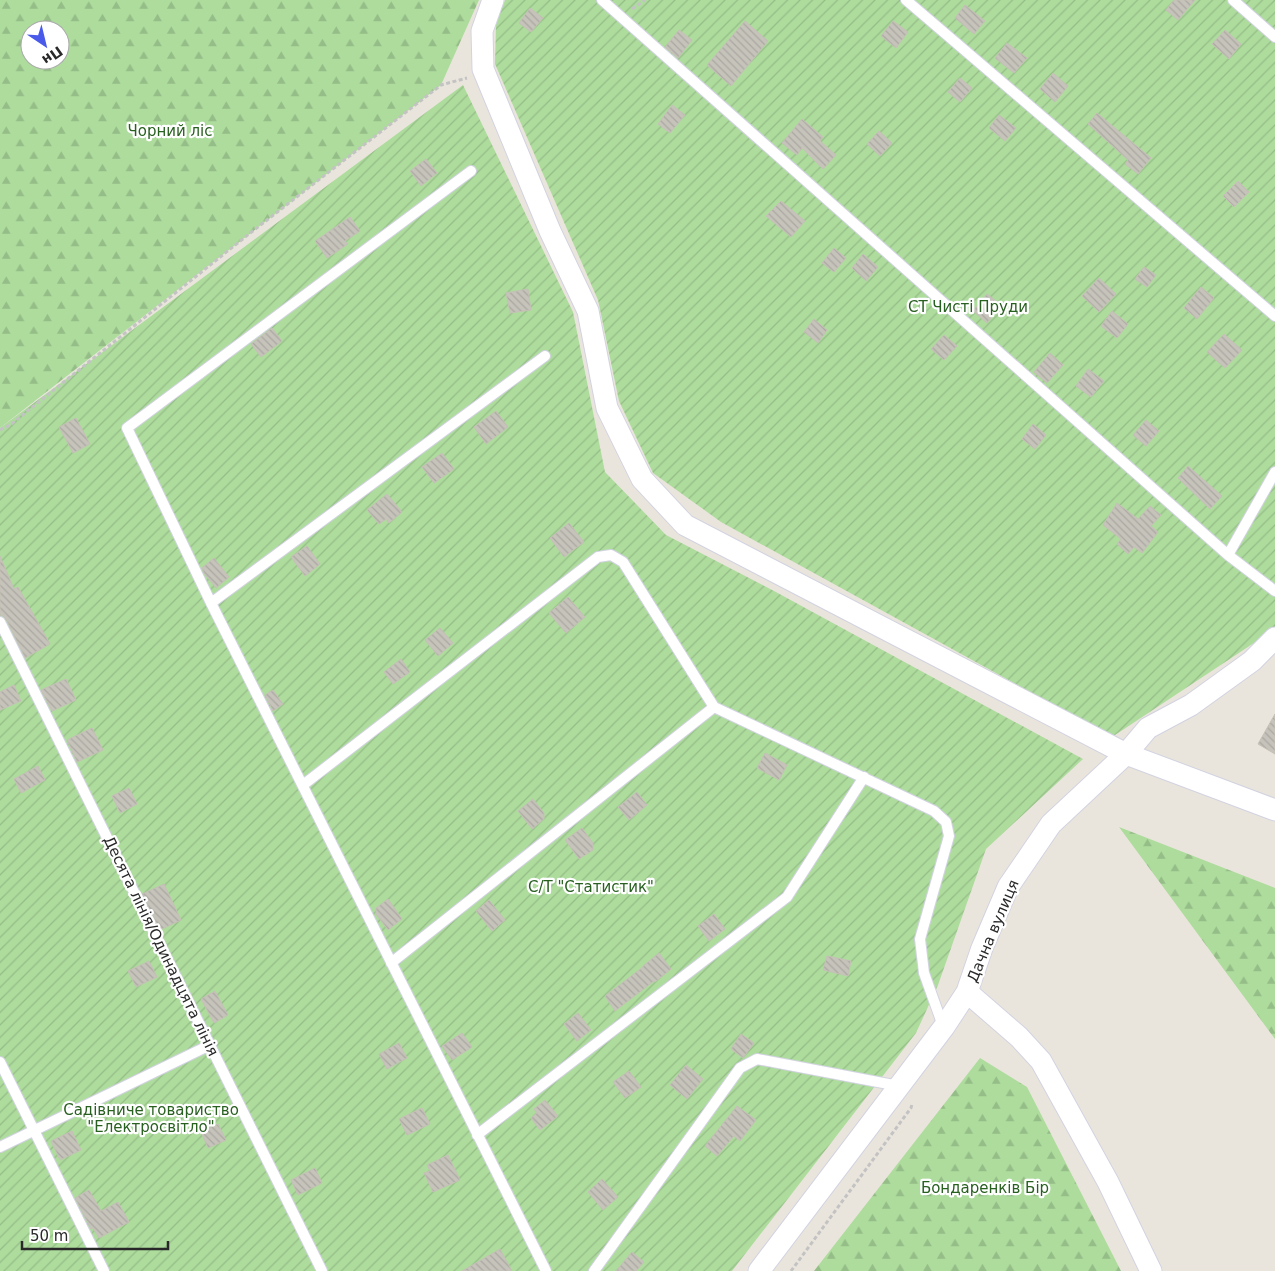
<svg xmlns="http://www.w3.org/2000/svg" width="1275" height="1271" font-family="'DejaVu Sans',sans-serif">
	<defs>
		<pattern id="forest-firs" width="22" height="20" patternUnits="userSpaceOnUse" patternTransform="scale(1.25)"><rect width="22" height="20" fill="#addc9d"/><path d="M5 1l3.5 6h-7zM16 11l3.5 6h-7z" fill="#95bd87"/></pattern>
		<pattern id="garden-furrows" width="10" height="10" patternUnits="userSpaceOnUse" patternTransform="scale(1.25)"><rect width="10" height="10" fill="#addc9d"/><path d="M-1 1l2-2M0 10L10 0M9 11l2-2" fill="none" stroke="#95bd87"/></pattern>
		<pattern id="building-back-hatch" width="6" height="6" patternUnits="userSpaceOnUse" patternTransform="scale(1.25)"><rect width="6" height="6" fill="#c6c3bb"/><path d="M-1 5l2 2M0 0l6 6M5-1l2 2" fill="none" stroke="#aaa8a1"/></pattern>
	</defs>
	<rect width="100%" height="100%" fill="#eae5dc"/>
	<!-- forest -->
	<path fill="url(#forest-firs)" fill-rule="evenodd" d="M 0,0 L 479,0 L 441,85 L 0,428 ZM 30,30 L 60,30 L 60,60 L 30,60 Z
		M 1119,827 L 1275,888 L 1275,1039 Z
		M 980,1058 L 1027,1087 L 1121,1271 L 814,1271 Z"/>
	<!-- garden -->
	<path fill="url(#garden-furrows)" d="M 505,0 L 1275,0 L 1275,629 L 1112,737 L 721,522 L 653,473 L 619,401 L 598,300 L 495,64 L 496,24 Z
		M 463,85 L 573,312 L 605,472 L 666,535 L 774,591 L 1083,759 L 986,849 L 938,985 L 916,1033 L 732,1271 L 0,1271 L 0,428 Z"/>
	<!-- building -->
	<path fill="url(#building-back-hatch)" stroke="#c5c1b6" d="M 1174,0 L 1195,0 L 1178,20 L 1166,10 Z
		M 965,5 L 985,21 L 974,34 L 955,18 Z
		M 530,8 L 543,18 L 531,32 L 519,23 Z
		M 745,21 L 768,41 L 731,86 L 707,65 Z
		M 893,21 L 908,32 L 896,48 L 881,36 Z
		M 679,30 L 692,40 L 678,58 L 665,47 Z
		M 1225,30 L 1241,44 L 1229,59 L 1212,44 Z
		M 1007,43 L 1027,58 L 1014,73 L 995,58 Z
		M 1053,73 L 1068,86 L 1055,102 L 1040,89 Z
		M 960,78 L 972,88 L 960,102 L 948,92 Z
		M 672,105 L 685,115 L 670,133 L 658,124 Z
		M 1097,113 L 1151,158 L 1138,174 L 1125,164 L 1128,160 L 1088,124 Z
		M 999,115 L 1016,128 L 1005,141 L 989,128 Z
		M 802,119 L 823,137 L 820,141 L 836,155 L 823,169 L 802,148 L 797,155 L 782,143 Z
		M 879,131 L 892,143 L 880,156 L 867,144 Z
		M 426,159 L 437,173 L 421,186 L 410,171 Z
		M 1238,181 L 1249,192 L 1234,207 L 1223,196 Z
		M 781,201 L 805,221 L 791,237 L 766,216 Z
		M 350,217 L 360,231 L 345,241 L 348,244 L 327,258 L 315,241 Z
		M 834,248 L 846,258 L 834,272 L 822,263 Z
		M 863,254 L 878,267 L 866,281 L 852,268 Z
		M 1144,267 L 1156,275 L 1147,287 L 1135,279 Z
		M 1099,278 L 1116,294 L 1099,312 L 1082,296 Z
		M 1201,287 L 1214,298 L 1197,319 L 1184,308 Z
		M 528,289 L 531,310 L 510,313 L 506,293 Z
		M 987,294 L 1001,305 L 987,323 L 973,311 Z
		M 1112,311 L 1128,324 L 1117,338 L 1101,326 Z
		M 814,319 L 827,330 L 818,343 L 804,332 Z
		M 272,328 L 282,341 L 261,357 L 251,344 Z
		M 1224,334 L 1242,350 L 1225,368 L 1207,352 Z
		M 944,335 L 957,346 L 944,360 L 931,349 Z
		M 1050,353 L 1063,365 L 1047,383 L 1034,372 Z
		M 1088,369 L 1104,381 L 1091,397 L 1076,386 Z
		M 496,411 L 508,427 L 486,444 L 474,427 Z
		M 76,418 L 90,444 L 73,453 L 59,427 Z
		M 1146,420 L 1159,431 L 1146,446 L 1133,435 Z
		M 1033,424 L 1046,435 L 1035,449 L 1022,439 Z
		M 442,453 L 454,469 L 434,483 L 422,467 Z
		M 1188,466 L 1222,496 L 1210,509 L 1178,478 Z
		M 387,494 L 402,512 L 389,523 L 386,519 L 379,524 L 367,510 Z
		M 1117,503 L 1138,519 L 1150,506 L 1161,515 L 1151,526 L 1158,532 L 1142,553 L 1134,547 L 1128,554 L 1117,544 L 1121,539 L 1103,525 Z
		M 569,523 L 584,542 L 564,557 L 550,538 Z
		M 307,546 L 320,564 L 305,576 L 291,557 Z
		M 0,556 L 14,589 L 18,587 L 50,644 L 25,658 L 6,619 L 3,616 L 0,615 Z
		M 214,558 L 229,577 L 216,588 L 204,573 L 202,568 Z
		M 568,597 L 585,617 L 566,633 L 549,613 Z
		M 440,628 L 453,643 L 438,656 L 425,640 Z
		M 401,659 L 410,672 L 393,684 L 384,672 Z
		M 66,679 L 76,700 L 52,711 L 41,690 Z
		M 14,685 L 21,701 L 0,710 L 0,692 Z
		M 273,690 L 283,704 L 273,711 L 265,695 Z
		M 1275,714 L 1275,754 L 1258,744 Z
		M 92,728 L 103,750 L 77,762 L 67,740 Z
		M 765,753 L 787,765 L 779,780 L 757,768 Z
		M 38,766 L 45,780 L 21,793 L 14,779 Z
		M 129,788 L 137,804 L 120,813 L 112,796 Z
		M 637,792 L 647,805 L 629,820 L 618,807 Z
		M 533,799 L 544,813 L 544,819 L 532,829 L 518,811 Z
		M 582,828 L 593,843 L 593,850 L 579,859 L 565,840 Z
		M 164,884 L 181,920 L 160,930 L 142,894 Z
		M 388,899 L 402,919 L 388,930 L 376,914 L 376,908 Z
		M 489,900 L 505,920 L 492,931 L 476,911 Z
		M 714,914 L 725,929 L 709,941 L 698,926 Z
		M 659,953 L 671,969 L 655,982 L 654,981 L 615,1011 L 605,996 L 643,967 L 643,966 Z
		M 827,956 L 851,961 L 848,976 L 823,970 Z
		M 149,961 L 157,977 L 136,987 L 128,971 Z
		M 215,991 L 228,1015 L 214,1023 L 201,999 Z
		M 578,1013 L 591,1030 L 577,1041 L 564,1024 Z
		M 462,1033 L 472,1047 L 452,1060 L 442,1046 Z
		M 741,1034 L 754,1043 L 743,1058 L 731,1049 Z
		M 399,1043 L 407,1058 L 387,1069 L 379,1054 Z
		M 686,1065 L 703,1079 L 687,1099 L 670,1085 Z
		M 629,1071 L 641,1087 L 625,1098 L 613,1082 Z
		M 545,1100 L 558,1116 L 540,1130 L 531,1118 L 537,1113 L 534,1109 Z
		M 737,1106 L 756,1120 L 740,1141 L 734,1136 L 717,1156 L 705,1146 Z
		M 422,1108 L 430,1124 L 407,1135 L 399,1119 Z
		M 218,1124 L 226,1140 L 208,1148 L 201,1132 Z
		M 72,1131 L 81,1150 L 60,1160 L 51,1141 Z
		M 448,1155 L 460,1180 L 433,1192 L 424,1173 L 430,1171 L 427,1165 Z
		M 315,1168 L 322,1183 L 298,1195 L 291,1180 Z
		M 602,1179 L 618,1197 L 603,1210 L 588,1192 Z
		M 89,1190 L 101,1211 L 118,1202 L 129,1222 L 99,1238 L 93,1228 L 91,1229 L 75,1198 Z
		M 500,1249 L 512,1271 L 462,1271 Z
		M 632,1252 L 644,1262 L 636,1271 L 616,1271 Z"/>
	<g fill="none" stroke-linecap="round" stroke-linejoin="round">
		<defs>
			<path id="service" d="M 602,0 L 1228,555 L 1275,591
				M 906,0 L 1275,316
				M 1233,0 L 1275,37
				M 471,171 L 127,428 L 211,603 L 546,1271
				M 1228,555 L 1275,472
				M 211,603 L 545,356
				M 0,622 L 322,1271
				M 303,785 L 598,557 L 611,555 L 623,562 L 714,707 L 934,811 L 946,822 L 949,836 L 920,939 L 924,973 L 943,1026
				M 391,963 L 714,707
				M 0,1062 L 104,1271
				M 477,1135 L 787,897 L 864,777
				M 0,1147 L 210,1045
				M 594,1271 L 740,1068 L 757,1059 L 899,1086"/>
			<path id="minor" d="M 493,0 L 482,31 L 483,69 L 550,231 L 588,311 L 607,408 L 642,479 L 685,525 L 1126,754 L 1275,810
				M 967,992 L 1019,1037 L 1041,1061 L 1108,1182 L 1151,1271
				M 759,1271 L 944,1027 L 967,992 L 982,948 L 1008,887 L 1051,824 L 1126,754 L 1148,728 L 1191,705 L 1252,661 L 1275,638"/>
		</defs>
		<!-- service casing -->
		<use href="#service" stroke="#d2d3e1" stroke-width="12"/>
		<!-- minor casing -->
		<use href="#minor" stroke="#d2d3e1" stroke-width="23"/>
		<!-- path -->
		<path stroke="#c3c3c3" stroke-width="3" stroke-dasharray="4 2.5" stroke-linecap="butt" d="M 632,9 L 645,0
			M 0,430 L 10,425 L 249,234 L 441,85 L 467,78
			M 791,1271 L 911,1108 L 912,1104"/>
		<!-- service -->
		<use href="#service" stroke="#fff" stroke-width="10"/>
		<!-- minor -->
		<use href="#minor" stroke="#fff" stroke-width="21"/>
	</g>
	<g text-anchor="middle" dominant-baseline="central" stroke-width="4.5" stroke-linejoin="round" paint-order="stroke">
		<!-- park labels -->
		<g font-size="15" fill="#286020" stroke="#fff">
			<text x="170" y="131">Чорний ліс</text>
			<text x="968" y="307">СТ Чисті Пруди</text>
			<text x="591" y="887">С/Т "Статистик"</text>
			<text x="151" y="1110">Садівниче товариство<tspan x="151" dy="17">"Електросвітло"</tspan></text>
			<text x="985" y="1188">Бондаренків Бір</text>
		</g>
		<!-- street labels -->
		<g font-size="15" fill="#292929" stroke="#fff">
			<text transform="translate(993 931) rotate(-67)">Дачна вулиця</text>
			<text transform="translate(161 946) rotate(64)">Десята лінія/Одинадцята лінія</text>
		</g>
	</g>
	<!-- north arrow -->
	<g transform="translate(45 45) rotate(145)"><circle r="24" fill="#ffffff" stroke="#a9a9a9"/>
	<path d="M0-4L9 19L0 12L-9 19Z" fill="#495aea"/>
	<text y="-8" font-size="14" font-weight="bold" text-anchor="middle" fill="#292929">Пн</text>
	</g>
	<!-- scale -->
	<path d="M22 1241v8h146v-8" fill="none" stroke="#292929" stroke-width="2.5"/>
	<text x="30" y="1241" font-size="15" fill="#292929" stroke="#ffffff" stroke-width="4" paint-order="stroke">50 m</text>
</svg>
